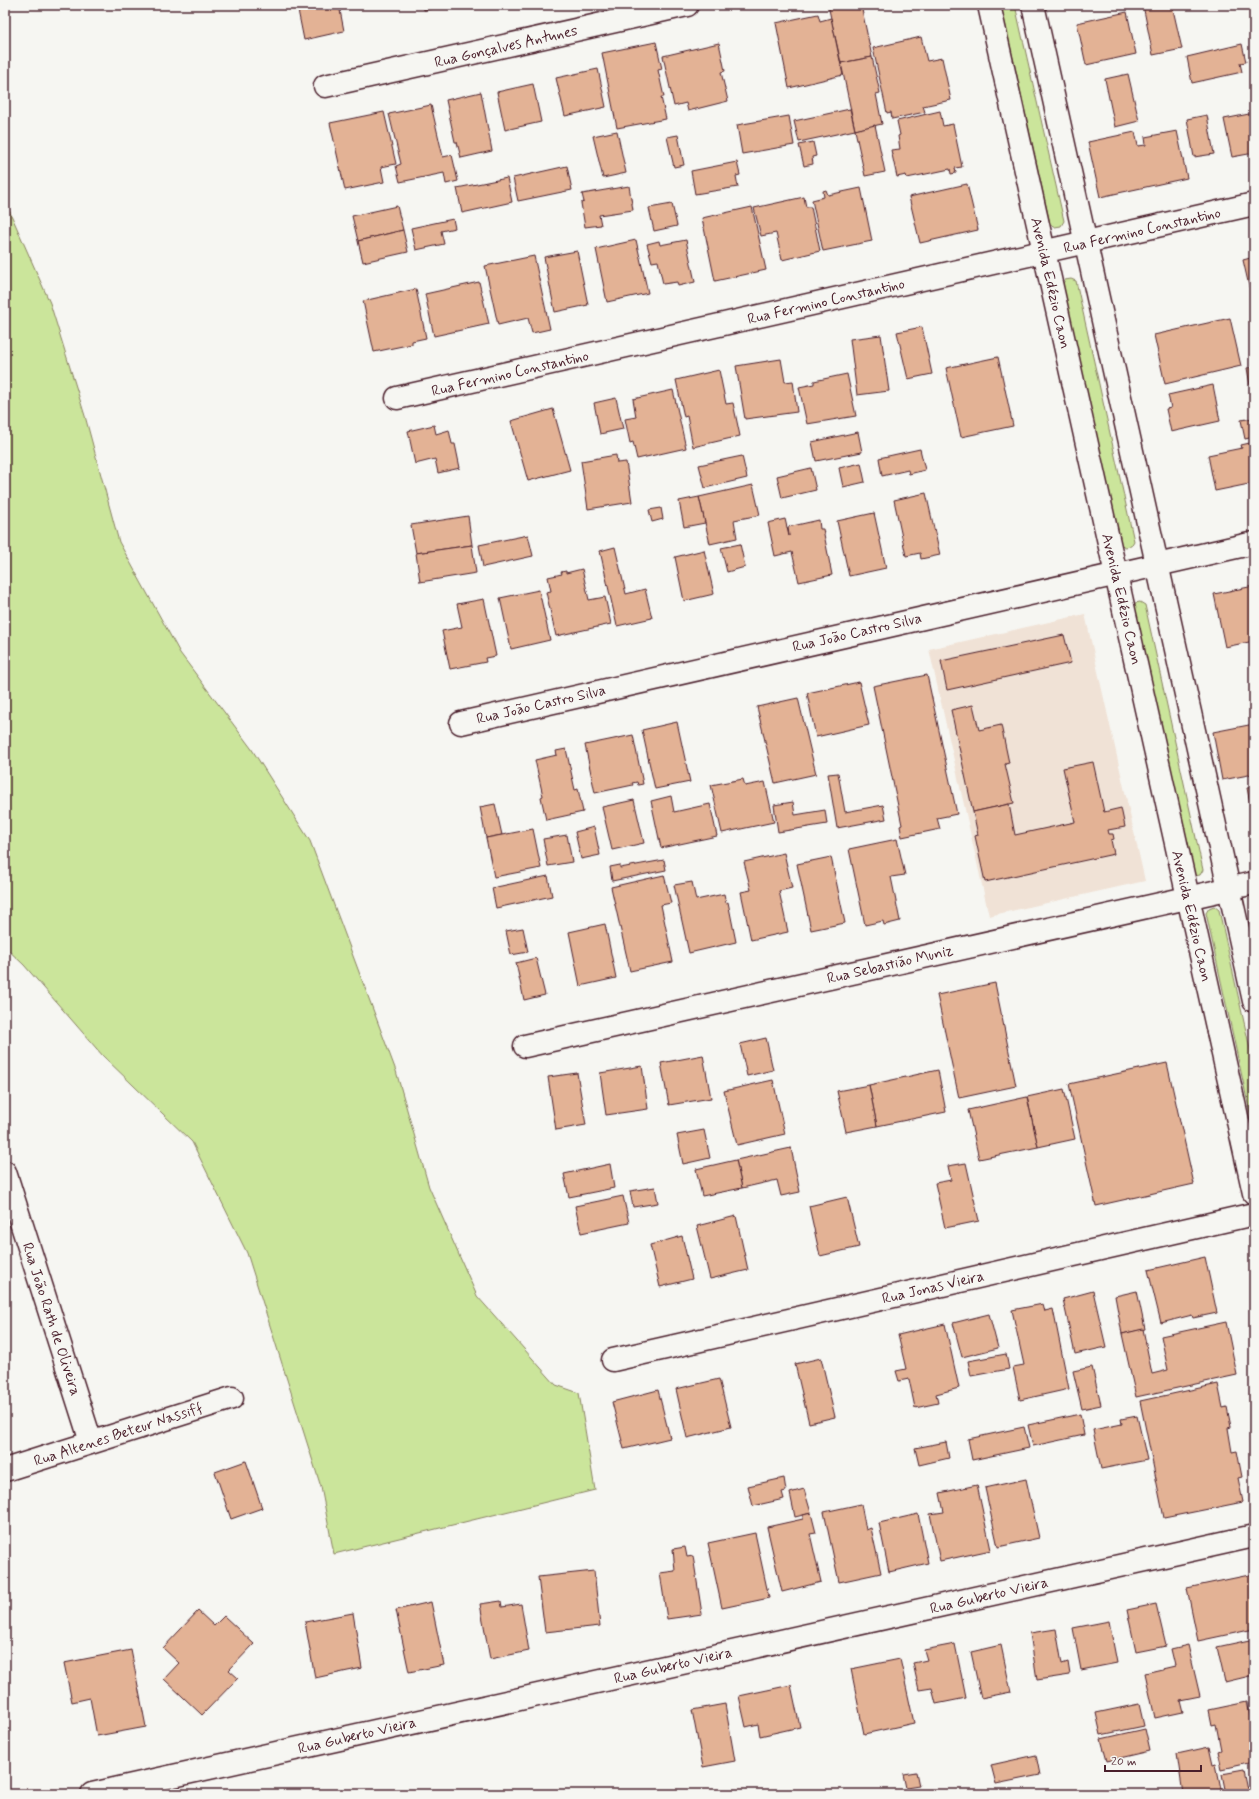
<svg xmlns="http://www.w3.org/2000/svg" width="1259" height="1799" font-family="Mynerve,sans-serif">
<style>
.built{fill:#f0e2d6}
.green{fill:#cbe59b;stroke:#8a8263}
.building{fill:#e3b295;stroke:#4a1f2b}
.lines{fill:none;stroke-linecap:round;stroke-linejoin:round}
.minor-casing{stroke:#4a1f2b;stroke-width:25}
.secondary-casing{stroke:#4a1f2b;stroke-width:25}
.minor{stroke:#f6f6f2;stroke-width:22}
.secondary{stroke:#f6f6f2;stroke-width:22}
.labels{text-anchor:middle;stroke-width:3;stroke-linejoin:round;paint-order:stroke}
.street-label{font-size:15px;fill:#4a1f2b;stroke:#f6f6f2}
</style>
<rect width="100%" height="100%" fill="#f6f6f2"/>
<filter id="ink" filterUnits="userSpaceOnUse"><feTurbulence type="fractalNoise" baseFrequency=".025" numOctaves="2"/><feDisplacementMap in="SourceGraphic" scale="8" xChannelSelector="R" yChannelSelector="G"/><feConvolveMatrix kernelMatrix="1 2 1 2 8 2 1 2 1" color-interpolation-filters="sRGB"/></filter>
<g filter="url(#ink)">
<!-- built -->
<path class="built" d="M 1085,614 L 1145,881 L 989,916 L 929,649 Z"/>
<!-- green -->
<g class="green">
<path d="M 1001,5 L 1015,5 L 1064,221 L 1061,226 L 1055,227 L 1050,224 Z"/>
<path d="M 5,201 L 50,303 L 85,416 L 119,542 L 180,653 L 251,748 L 310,841 L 396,1071 L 429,1187 L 477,1296 L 556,1385 L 579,1393 L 595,1490 L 334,1554 L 321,1487 L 247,1253 L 192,1142 L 103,1056 L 24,965 L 5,947 Z"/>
<path d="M 1071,279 L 1076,281 L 1134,541 L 1131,546 L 1125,547 L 1120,544 L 1062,285 L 1065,280 Z"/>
<path d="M 1140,602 L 1145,605 L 1203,870 L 1200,875 L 1195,876 L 1190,873 L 1132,608 L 1135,603 Z"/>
<path d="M 1214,906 L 1219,910 L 1254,1067 L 1254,1131 L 1206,913 L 1209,908 Z"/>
</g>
<!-- building -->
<g class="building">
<path d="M 297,5 L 339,5 L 344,31 L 304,40 Z"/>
<path d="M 423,5 L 450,5 L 424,10 Z"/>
<path d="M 828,5 L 861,5 L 872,57 L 841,63 Z"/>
<path d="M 1143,5 L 1172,5 L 1182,49 L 1153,55 Z"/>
<path d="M 1127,12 L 1136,54 L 1086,65 L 1077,23 Z"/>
<path d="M 818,14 L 820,21 L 831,18 L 843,75 L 789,88 L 776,23 Z"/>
<path d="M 921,37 L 927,61 L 942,58 L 951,100 L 923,106 L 925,112 L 892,119 L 891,112 L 887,113 L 873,48 Z"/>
<path d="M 656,42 L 662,69 L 658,70 L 664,97 L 661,97 L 666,119 L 617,128 L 602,53 Z"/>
<path d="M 719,43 L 725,71 L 721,72 L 728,101 L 688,111 L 686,103 L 674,106 L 663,56 Z"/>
<path d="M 1242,44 L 1246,62 L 1240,63 L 1242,72 L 1192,83 L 1187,57 Z"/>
<path d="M 872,57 L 880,93 L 876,94 L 882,124 L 855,130 L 841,63 Z"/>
<path d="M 598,69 L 606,107 L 565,116 L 556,78 Z"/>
<path d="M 1128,74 L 1139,121 L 1115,127 L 1105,79 Z"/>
<path d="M 533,84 L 541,122 L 505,130 L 497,92 Z"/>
<path d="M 481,92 L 492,151 L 461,158 L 457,142 L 455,142 L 446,100 Z"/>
<path d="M 431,105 L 443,157 L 452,155 L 458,181 L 446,184 L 444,173 L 400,182 L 396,166 L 401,164 L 389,114 Z"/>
<path d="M 850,109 L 855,130 L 799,142 L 794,121 Z"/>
<path d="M 940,111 L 943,126 L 953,124 L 962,167 L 955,168 L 956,173 L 951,174 L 950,169 L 907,178 L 906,175 L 897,177 L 891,150 L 900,149 L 898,136 L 900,135 L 897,121 Z"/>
<path d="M 384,112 L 396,164 L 381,167 L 384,182 L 345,190 L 330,123 Z"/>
<path d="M 1254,113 L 1254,153 L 1232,157 L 1224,119 Z"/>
<path d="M 1207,115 L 1214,154 L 1194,157 L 1187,119 Z"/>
<path d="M 789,116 L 794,145 L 742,154 L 737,125 Z"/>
<path d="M 875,125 L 885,172 L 865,176 L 855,130 Z"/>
<path d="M 617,131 L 626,173 L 603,178 L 593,136 Z"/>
<path d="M 1177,131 L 1187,178 L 1100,197 L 1088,142 L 1135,132 L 1138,146 L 1146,145 L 1145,137 Z"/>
<path d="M 678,135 L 684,165 L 674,167 L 667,137 Z"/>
<path d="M 813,142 L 816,156 L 812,157 L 813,164 L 804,166 L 799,145 Z"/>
<path d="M 737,162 L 740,175 L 736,176 L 738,187 L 695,194 L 691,171 Z"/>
<path d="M 567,166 L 572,190 L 518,201 L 513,178 Z"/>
<path d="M 507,178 L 512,202 L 462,213 L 457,188 Z"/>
<path d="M 967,184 L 978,230 L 920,243 L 909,197 Z"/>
<path d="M 629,186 L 633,210 L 599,215 L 601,225 L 585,227 L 581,203 L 584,202 L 582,194 Z"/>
<path d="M 861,188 L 872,241 L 823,251 L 812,200 L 824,197 L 823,191 L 826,190 L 828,195 Z"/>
<path d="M 804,197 L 806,207 L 811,207 L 820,251 L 782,260 L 776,233 L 761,236 L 754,208 Z"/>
<path d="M 672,204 L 677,226 L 654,231 L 649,208 Z"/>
<path d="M 397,206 L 403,230 L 358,241 L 352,216 Z"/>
<path d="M 752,207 L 766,270 L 715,281 L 702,218 Z"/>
<path d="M 453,219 L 455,228 L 441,231 L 444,244 L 416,250 L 411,228 Z"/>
<path d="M 403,230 L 408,252 L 363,262 L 358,241 Z"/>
<path d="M 636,240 L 648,293 L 607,302 L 596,249 Z"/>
<path d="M 686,240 L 695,282 L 678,286 L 677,282 L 663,284 L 658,261 L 652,262 L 647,244 L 659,241 L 660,245 Z"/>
<path d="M 577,251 L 588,305 L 555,312 L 544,257 Z"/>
<path d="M 534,256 L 550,329 L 532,333 L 528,318 L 498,325 L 485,266 Z"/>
<path d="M 1254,257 L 1254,308 L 1243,260 Z"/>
<path d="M 479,282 L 489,324 L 434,336 L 425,294 Z"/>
<path d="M 416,289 L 426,338 L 412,341 L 412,344 L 374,352 L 363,301 Z"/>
<path d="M 1230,318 L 1241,366 L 1165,384 L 1154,335 Z"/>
<path d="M 922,327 L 932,374 L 908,379 L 897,332 Z"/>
<path d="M 881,335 L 889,391 L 857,395 L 850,339 Z"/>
<path d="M 998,357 L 1013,426 L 961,437 L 946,368 Z"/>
<path d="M 781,359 L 785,382 L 793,381 L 797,412 L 745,419 L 736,366 Z"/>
<path d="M 1254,367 L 1254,384 L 1250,385 L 1247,368 Z"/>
<path d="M 719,370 L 726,404 L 733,403 L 740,436 L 693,447 L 687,416 L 684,417 L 676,380 Z"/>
<path d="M 847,374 L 856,416 L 807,424 L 799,387 L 814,384 L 814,381 Z"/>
<path d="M 1213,385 L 1220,421 L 1171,432 L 1166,409 L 1171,408 L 1168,395 Z"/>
<path d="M 673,390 L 686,448 L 637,459 L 633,442 L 630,443 L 625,419 L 636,417 L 633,399 Z"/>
<path d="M 616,398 L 623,429 L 600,434 L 594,403 Z"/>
<path d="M 553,409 L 570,470 L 528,481 L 511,421 Z"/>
<path d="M 1254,418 L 1254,437 L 1245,439 L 1241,420 Z"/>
<path d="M 434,425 L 436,434 L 449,430 L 452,444 L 455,444 L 460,468 L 438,473 L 435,459 L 415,464 L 408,431 Z"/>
<path d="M 858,432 L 862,452 L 816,461 L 812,442 Z"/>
<path d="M 1254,442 L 1254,483 L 1215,491 L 1208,455 L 1242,448 L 1241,445 Z"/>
<path d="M 920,449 L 925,470 L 909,474 L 908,470 L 882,476 L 879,458 Z"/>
<path d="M 616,455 L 617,463 L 626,462 L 632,502 L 588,509 L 581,461 Z"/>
<path d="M 742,456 L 747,478 L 705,488 L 699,465 Z"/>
<path d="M 861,463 L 865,482 L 843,487 L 839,468 Z"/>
<path d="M 811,468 L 816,490 L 782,498 L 777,476 Z"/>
<path d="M 753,485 L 760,515 L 734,520 L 737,538 L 710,544 L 699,497 Z"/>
<path d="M 926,493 L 940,555 L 921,559 L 920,553 L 906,556 L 894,500 Z"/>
<path d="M 699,497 L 705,523 L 684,527 L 679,501 Z"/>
<path d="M 661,508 L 663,519 L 652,522 L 649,510 Z"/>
<path d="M 874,513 L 886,568 L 849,576 L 837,521 Z"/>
<path d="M 468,516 L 472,545 L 416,553 L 411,525 Z"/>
<path d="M 785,519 L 789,536 L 788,527 L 819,520 L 820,529 L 823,529 L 832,575 L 799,582 L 792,552 L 775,556 L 768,523 Z"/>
<path d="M 528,535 L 533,556 L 483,567 L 479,545 Z"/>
<path d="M 740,544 L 745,567 L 727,572 L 721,548 Z"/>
<path d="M 472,545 L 476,573 L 420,582 L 416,553 Z"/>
<path d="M 615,547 L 626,594 L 645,589 L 652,618 L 617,626 L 600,551 Z"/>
<path d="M 704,550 L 714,594 L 684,601 L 675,557 Z"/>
<path d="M 582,569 L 589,600 L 605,597 L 611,624 L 556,636 L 546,592 L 551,591 L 548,577 L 562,574 L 561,572 L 566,571 L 566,573 Z"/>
<path d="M 1254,586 L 1254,641 L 1225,647 L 1214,594 Z"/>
<path d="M 539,590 L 550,640 L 511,649 L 500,598 Z"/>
<path d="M 484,599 L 496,656 L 485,658 L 486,662 L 450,669 L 442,631 L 462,627 L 457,604 Z"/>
<path d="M 1064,635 L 1071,663 L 947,690 L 941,661 Z"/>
<path d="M 927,675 L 957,814 L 937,818 L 940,829 L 902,837 L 900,826 L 902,825 L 873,686 Z"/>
<path d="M 859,682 L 869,725 L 816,737 L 807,693 Z"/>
<path d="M 798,698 L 816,774 L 775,783 L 757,707 Z"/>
<path d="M 973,705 L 979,730 L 1001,725 L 1009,763 L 1005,764 L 1014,803 L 973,812 L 951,710 Z"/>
<path d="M 677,722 L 690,782 L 655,789 L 642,730 Z"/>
<path d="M 1254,724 L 1254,774 L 1222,780 L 1213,732 Z"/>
<path d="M 633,735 L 643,784 L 638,785 L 637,782 L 632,783 L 633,785 L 595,793 L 585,745 Z"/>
<path d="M 566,749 L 575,790 L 578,789 L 583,812 L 546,820 L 541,797 L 543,796 L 535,760 L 557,755 L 556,751 Z"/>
<path d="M 1093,762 L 1104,812 L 1121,808 L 1125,827 L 1108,830 L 1109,834 L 1113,834 L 1114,839 L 1111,840 L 1114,854 L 985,882 L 975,836 L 978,835 L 973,812 L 1009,804 L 1015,835 L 1075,822 L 1063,768 Z"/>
<path d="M 838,773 L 845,812 L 883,805 L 886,819 L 837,828 L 828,774 Z"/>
<path d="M 743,779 L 745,786 L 765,782 L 774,822 L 722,833 L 711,785 Z"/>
<path d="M 1254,787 L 1254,824 L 1247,788 Z"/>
<path d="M 671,796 L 674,812 L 710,804 L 717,836 L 661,848 L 651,801 Z"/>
<path d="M 634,800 L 644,843 L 612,850 L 602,807 Z"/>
<path d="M 793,802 L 795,815 L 825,810 L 827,824 L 778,832 L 774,805 Z"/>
<path d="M 495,804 L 502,835 L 486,838 L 480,807 Z"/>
<path d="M 594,827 L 600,855 L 581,859 L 575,832 Z"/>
<path d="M 533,829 L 541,868 L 494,877 L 486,838 Z"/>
<path d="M 567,835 L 572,862 L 548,866 L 543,839 Z"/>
<path d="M 897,839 L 905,875 L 891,877 L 900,921 L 884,925 L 883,921 L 865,925 L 849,849 Z"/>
<path d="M 784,853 L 792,888 L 779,891 L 788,932 L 751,940 L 741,892 L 751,890 L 744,862 Z"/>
<path d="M 831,857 L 845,923 L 811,930 L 797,864 Z"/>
<path d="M 664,860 L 666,870 L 612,881 L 610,867 L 620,865 L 620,868 Z"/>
<path d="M 664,875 L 671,903 L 661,905 L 673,962 L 630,971 L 611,887 Z"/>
<path d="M 548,876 L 552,896 L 496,908 L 492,888 Z"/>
<path d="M 692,882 L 696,900 L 724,894 L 726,903 L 728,902 L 736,942 L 689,953 L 674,885 Z"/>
<path d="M 605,924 L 616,978 L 580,986 L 569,932 Z"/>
<path d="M 523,928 L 528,952 L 511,955 L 506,931 Z"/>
<path d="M 536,958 L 545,995 L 524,1000 L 516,963 Z"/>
<path d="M 995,983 L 1016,1086 L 959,1098 L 937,995 Z"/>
<path d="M 766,1038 L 773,1070 L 747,1076 L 740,1044 Z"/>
<path d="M 703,1055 L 711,1098 L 669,1105 L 661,1063 Z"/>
<path d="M 1167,1063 L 1194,1184 L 1096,1206 L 1069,1084 Z"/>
<path d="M 642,1066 L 648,1109 L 606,1115 L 600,1073 Z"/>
<path d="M 938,1070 L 946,1112 L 877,1126 L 869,1085 Z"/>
<path d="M 577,1073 L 586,1125 L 556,1130 L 548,1077 Z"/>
<path d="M 773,1080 L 785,1134 L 737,1145 L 724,1091 Z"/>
<path d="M 869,1085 L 877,1126 L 846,1132 L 837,1091 Z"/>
<path d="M 1064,1089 L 1075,1139 L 1038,1147 L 1027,1097 Z"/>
<path d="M 1027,1097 L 1038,1147 L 979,1159 L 968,1110 Z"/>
<path d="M 704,1130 L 710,1158 L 683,1164 L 677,1135 Z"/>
<path d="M 791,1148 L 800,1192 L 781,1196 L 777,1180 L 742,1188 L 736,1160 Z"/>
<path d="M 736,1160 L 742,1188 L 702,1196 L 696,1169 Z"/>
<path d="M 966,1163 L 979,1221 L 945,1228 L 935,1183 L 951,1180 L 948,1166 Z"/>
<path d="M 610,1164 L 614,1188 L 569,1197 L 564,1174 Z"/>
<path d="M 655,1187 L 658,1203 L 633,1207 L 630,1191 Z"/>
<path d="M 623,1196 L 629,1223 L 581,1233 L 575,1206 Z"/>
<path d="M 847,1197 L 859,1247 L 820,1256 L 809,1206 Z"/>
<path d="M 736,1216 L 748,1270 L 710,1279 L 697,1226 Z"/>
<path d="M 682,1236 L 692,1279 L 660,1287 L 650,1245 Z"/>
<path d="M 1205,1257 L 1217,1313 L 1193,1318 L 1192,1315 L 1161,1323 L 1148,1270 Z"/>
<path d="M 1093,1291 L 1106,1347 L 1075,1354 L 1063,1299 Z"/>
<path d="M 1137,1291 L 1145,1329 L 1122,1334 L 1115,1296 Z"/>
<path d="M 1043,1304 L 1045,1311 L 1053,1309 L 1069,1389 L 1020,1400 L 1013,1367 L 1024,1365 L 1012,1310 Z"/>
<path d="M 989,1314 L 998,1348 L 962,1357 L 953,1323 Z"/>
<path d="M 1226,1322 L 1237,1375 L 1136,1397 L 1122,1334 L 1143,1329 L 1152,1374 L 1168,1370 L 1161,1336 Z"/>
<path d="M 945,1324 L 959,1388 L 936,1394 L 938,1403 L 915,1408 L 909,1379 L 899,1381 L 896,1371 L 906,1369 L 898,1335 Z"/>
<path d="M 1006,1354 L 1009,1369 L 971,1376 L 968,1361 Z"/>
<path d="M 821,1358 L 835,1417 L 809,1423 L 795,1364 Z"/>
<path d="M 1092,1367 L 1101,1405 L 1082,1409 L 1073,1371 Z"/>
<path d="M 719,1379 L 731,1427 L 687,1438 L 676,1389 Z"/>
<path d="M 1218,1384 L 1223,1408 L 1227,1407 L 1231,1427 L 1228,1428 L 1232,1452 L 1237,1451 L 1242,1477 L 1238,1478 L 1243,1502 L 1164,1518 L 1140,1401 Z"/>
<path d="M 658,1390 L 670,1438 L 624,1449 L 612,1402 Z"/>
<path d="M 1080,1414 L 1084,1435 L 1033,1446 L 1028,1425 Z"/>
<path d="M 1137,1416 L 1147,1460 L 1101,1469 L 1093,1430 L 1122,1424 L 1121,1419 Z"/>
<path d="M 1024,1427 L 1029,1448 L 972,1460 L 968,1439 Z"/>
<path d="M 946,1442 L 949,1458 L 919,1465 L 915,1448 Z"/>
<path d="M 246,1461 L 262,1508 L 231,1519 L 215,1472 Z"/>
<path d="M 784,1478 L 786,1491 L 782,1492 L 784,1499 L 753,1506 L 748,1486 Z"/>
<path d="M 1026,1479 L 1039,1538 L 998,1547 L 985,1488 Z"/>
<path d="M 977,1485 L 991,1550 L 940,1561 L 930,1514 L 944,1512 L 940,1493 Z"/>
<path d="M 804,1489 L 811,1513 L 795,1517 L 790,1493 Z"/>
<path d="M 861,1504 L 866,1530 L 871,1528 L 881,1573 L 839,1582 L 824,1512 Z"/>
<path d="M 811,1513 L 816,1533 L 810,1534 L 821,1582 L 782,1592 L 767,1527 L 803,1519 L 803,1515 Z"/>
<path d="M 918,1514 L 928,1563 L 889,1572 L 879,1523 Z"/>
<path d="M 755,1533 L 769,1598 L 722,1608 L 708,1543 Z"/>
<path d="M 685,1547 L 687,1557 L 693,1556 L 702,1614 L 667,1619 L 660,1573 L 675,1571 L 673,1549 Z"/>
<path d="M 594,1571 L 600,1626 L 545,1632 L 538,1577 Z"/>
<path d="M 1254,1574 L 1254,1629 L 1198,1641 L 1187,1588 Z"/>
<path d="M 501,1601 L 502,1607 L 521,1604 L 529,1651 L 490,1659 L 480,1604 Z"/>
<path d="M 431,1602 L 444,1665 L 409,1672 L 396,1610 Z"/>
<path d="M 1156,1604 L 1166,1646 L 1136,1652 L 1127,1610 Z"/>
<path d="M 198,1611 L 214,1626 L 224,1616 L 254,1644 L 229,1670 L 238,1678 L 202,1715 L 164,1679 L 179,1663 L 163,1648 Z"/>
<path d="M 353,1613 L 362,1668 L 315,1678 L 305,1622 Z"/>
<path d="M 1109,1621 L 1117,1663 L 1081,1670 L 1073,1628 Z"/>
<path d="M 1056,1629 L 1062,1664 L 1068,1662 L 1070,1675 L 1037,1680 L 1030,1633 Z"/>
<path d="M 1254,1639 L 1254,1675 L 1225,1682 L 1217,1647 Z"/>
<path d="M 955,1644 L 966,1698 L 936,1704 L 932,1688 L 919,1690 L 913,1663 L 927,1660 L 924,1650 Z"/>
<path d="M 1001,1645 L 1011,1692 L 981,1698 L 971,1652 Z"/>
<path d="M 1188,1645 L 1200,1696 L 1180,1700 L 1183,1712 L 1155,1718 L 1145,1673 L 1175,1666 L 1171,1649 Z"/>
<path d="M 131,1650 L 146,1727 L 97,1736 L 90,1698 L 72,1702 L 64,1663 Z"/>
<path d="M 900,1659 L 914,1723 L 864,1734 L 851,1669 Z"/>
<path d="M 791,1685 L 800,1727 L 760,1736 L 758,1724 L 746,1727 L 739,1696 Z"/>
<path d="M 1247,1702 L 1254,1732 L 1254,1762 L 1222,1769 L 1218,1751 L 1221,1750 L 1216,1724 L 1212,1725 L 1209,1710 Z"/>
<path d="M 725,1704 L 735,1761 L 703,1767 L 692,1710 Z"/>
<path d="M 1139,1704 L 1144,1726 L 1101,1735 L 1096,1713 Z"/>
<path d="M 1145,1729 L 1150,1751 L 1107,1761 L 1101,1739 Z"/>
<path d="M 1209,1747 L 1213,1765 L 1216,1764 L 1222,1794 L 1183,1794 L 1177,1754 Z"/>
<path d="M 1036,1755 L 1040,1775 L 996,1784 L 991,1765 Z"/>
<path d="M 1244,1770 L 1249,1794 L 1226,1794 L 1222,1774 Z"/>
<path d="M 916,1772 L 919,1786 L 906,1788 L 903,1774 Z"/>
<path d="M 1104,1789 L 1106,1794 L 1082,1794 Z"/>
</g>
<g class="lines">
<!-- minor casing -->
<g class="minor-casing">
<g id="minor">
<path d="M 325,86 L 687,5"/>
<path d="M 397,398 L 1254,204"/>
<path d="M 461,723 L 1254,543"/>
<path d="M 525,1046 L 1254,883"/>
<path d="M 5,1172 L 91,1442"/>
<path d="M 613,1360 L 1254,1214"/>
<path d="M 5,1470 L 232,1398"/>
<path d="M 92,1794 L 1254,1536"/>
</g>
</g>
<!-- secondary casing -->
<g class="secondary-casing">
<g id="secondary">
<path d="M 989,5 L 1254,1193"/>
<path d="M 1033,5 L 1254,1001"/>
</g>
</g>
<!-- minor -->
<use href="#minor" class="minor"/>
<!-- secondary -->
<use href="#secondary" class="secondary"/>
</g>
</g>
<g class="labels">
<!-- street labels -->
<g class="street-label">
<text transform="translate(506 46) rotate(-13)" y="5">Rua Gonçalves Antunes</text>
<text transform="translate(1142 230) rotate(-13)" y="5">Rua Fermino Constantino</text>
<text transform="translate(1051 283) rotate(77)" y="5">Avenida Edézio Caon</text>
<text transform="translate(826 301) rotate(-13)" y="5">Rua Fermino Constantino</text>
<text transform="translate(510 373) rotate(-13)" y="5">Rua Fermino Constantino</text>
<text transform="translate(1122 599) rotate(77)" y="5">Avenida Edézio Caon</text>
<text transform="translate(857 632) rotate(-13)" y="5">Rua João Castro Silva</text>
<text transform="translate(541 704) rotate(-13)" y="5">Rua João Castro Silva</text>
<text transform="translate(1192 916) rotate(77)" y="5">Avenida Edézio Caon</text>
<text transform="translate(890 964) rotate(-13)" y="5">Rua Sebastião Muniz</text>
<text transform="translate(933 1287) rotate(-13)" y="5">Rua Jonas Vieira</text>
<text transform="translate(52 1319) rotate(72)" y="5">Rua João Rath de Oliveira</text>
<text transform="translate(118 1434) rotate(-18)" y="5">Rua Altenes Beteur Nassiff</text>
<text transform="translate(989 1595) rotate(-13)" y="5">Rua Guberto Vieira</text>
<text transform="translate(673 1665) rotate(-13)" y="5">Rua Guberto Vieira</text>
<text transform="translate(357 1735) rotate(-13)" y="5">Rua Guberto Vieira</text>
</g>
</g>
<!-- margin -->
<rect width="1259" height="1799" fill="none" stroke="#f6f6f2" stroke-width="20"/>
<rect x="10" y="10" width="1239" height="1779" fill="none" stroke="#4a1f2b" stroke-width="1.5" filter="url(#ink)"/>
<!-- scale -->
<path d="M1105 1765v6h96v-6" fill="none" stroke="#4a1f2b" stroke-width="2"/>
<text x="1111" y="1765" font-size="12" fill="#4a1f2b" stroke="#f6f6f2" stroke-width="3" paint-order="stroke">20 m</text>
</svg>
